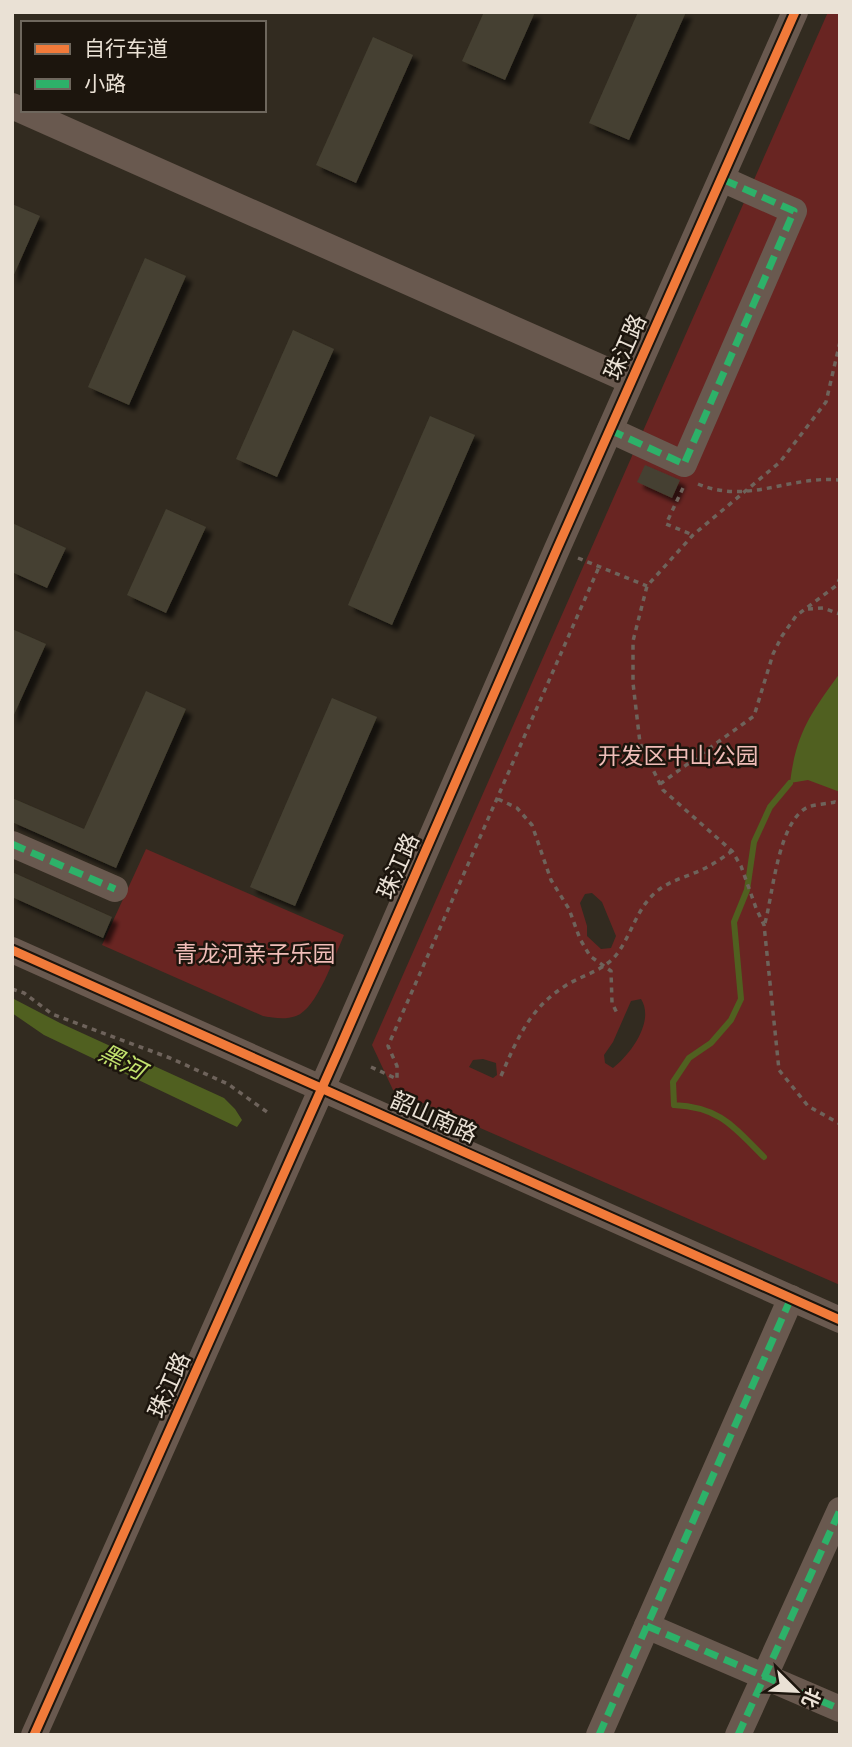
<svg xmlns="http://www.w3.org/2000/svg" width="852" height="1747" font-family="'Exo 2','Noto Sans SC',sans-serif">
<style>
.green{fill:#692522;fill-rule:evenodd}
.water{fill:#506020}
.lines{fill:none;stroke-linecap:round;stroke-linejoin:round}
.stream{stroke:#506020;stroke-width:6}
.building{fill:#454031;filter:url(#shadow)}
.path{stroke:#6e635b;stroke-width:3.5;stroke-dasharray:5 5;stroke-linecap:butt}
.minor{stroke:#69594f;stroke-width:26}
.quiet{stroke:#2db169;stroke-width:7;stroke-dasharray:14 7;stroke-linecap:butt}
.cycleway-casing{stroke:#1c150d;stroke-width:13}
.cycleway{stroke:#f17a3a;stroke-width:9}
.labels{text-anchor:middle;stroke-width:5;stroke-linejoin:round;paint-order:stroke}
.street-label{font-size:23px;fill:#eae1d5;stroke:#1c150d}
.park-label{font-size:23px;fill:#f0bdb8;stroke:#1c150d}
.water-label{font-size:24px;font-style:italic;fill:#c2e26d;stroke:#1c150d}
</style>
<defs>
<filter id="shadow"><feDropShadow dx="6" dy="6" stdDeviation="2" flood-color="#0009"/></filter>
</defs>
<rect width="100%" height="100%" fill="#322b20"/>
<!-- green -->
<g class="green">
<path d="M 828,12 L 840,12 L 840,1285 L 393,1090 L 372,1045 ZM 592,893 L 602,902 L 616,936 L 611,948 L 601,949 L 587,936 L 587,926 L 580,903 L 585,894 ZM 641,999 C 655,1021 631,1054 613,1068 L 605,1063 L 604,1055 L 613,1042 L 631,1001 ZM 483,1059 L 496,1063 L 497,1075 L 493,1078 L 469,1067 L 473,1060 Z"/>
<path d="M 146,849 L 344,935 C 335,955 317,1009 296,1016 C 285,1020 274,1018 263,1016 L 102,945 Z"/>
</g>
<!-- water -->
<g class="water">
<path d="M 840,673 L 840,792 L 808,780 L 790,783 C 796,733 811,713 840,673 Z"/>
<path d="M 12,998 L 60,1023 L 224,1098 L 235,1109 L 242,1120 L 237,1127 L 44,1035 L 12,1013 Z"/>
</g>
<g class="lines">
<!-- stream -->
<path class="stream" d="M 764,1157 C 734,1127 720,1107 674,1105 L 673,1082 L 689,1058 L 711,1043 L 731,1020 L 741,999 L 734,922 L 747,890 L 754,842 L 770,807 L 790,783"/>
</g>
<!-- building -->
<g class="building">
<path d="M 484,12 L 535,12 L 505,80 L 462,61 Z"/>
<path d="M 638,12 L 686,12 L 629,140 L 589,123 Z"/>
<path d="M 373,37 L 413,55 L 356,183 L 316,165 Z"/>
<path d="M 12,204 L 40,216 L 12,279 Z"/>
<path d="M 145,258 L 186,276 L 129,405 L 88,387 Z"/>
<path d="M 293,330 L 334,349 L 277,477 L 236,459 Z"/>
<path d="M 430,416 L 475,435 L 392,625 L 348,605 Z"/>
<path d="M 645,465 L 680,480 L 672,498 L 637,482 Z"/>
<path d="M 166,509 L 206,527 L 166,613 L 127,595 Z"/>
<path d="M 12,523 L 66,548 L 47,588 L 12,572 Z"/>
<path d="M 12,629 L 46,644 L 12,719 Z"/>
<path d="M 146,691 L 186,709 L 116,868 L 12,822 L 12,798 L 84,829 Z"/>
<path d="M 332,698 L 377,717 L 295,906 L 250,887 Z"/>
<path d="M 12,872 L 112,917 L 103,938 L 12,897 Z"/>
</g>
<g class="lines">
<!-- path -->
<g class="path">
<path d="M 840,342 L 826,402 L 780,462 L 693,535 L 647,586 L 633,641 L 633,683 L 640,743 L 663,790 L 732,851 L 741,866 L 756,908 L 764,925 L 779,1070 L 808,1106 L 840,1124"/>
<path d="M 698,484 C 748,505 790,475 840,480"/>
<path d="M 683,488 L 666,524 L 693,535"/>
<path d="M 578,558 L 647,586"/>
<path d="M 808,609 L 823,608 L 840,614"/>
<path d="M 660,784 L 754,716 L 773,654 L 782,636 L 796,616 L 837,585 L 840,578"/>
<path d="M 498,799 L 517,808 L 532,825 L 551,880 L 569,909 L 580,939 L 590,956 L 611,971 L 612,1003 L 617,1013"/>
<path d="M 765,923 C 773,894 778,821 808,807 C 816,804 827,804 835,802 L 840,804"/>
<path d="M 12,989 L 24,993 L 52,1014 L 170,1058 L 228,1084 L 267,1112"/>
<path d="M 371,1067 L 397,1079 L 397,1066 L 388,1046 L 599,567"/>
<path d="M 501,1076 C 517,1039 530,1008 565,986 C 579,977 595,973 608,963 C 626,950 633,917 649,899 C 666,879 688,878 709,866 C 717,862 725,856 732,851"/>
</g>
<!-- minor -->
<g class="minor">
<path d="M 12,106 L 631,381"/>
<path d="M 610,430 L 684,464 L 794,211 L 722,179"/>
<path d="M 12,844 L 115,889"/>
<path d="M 12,950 L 840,1320"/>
<path d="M 647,1626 L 840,1709"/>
<path d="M 34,1735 L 338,1052 L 557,549 L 795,12"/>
<path d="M 599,1735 L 791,1298"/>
<path d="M 738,1735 L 840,1510"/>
</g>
<!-- quiet -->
<g class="quiet">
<path d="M 610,430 L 684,464 L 794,211 L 722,179"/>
<path d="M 12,844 L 115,889"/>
<path d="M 647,1626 L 840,1709"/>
<path d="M 599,1735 L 791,1298"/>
<path d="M 738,1735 L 840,1510"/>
</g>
<!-- cycleway casing -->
<g class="cycleway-casing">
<g id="cycleway">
<path d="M 12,950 L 840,1320"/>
<path d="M 34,1735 L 338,1052 L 557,549 L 795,12"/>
</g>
</g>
<!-- cycleway -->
<use href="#cycleway" class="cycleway"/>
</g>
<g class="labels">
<!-- street labels -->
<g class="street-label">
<text transform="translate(625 347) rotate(-66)" y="8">珠江路</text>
<text transform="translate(398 866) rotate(-66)" y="8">珠江路</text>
<text transform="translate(434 1117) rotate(24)" y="8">韶山南路</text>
<text transform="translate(169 1385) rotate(-66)" y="8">珠江路</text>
</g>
<!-- park labels -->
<g class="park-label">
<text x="678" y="764">开发区中山公园</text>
<text x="255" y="962">青龙河亲子乐园</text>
</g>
<!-- water labels -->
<g class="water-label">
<text transform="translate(122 1062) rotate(27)" y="8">黑河</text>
</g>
</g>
<!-- border -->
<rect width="852" height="1747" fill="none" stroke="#eae1d5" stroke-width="28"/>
<!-- legend -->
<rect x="21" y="21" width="245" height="91" fill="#1c150d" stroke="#6e675d" stroke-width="2"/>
<rect x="35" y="44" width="35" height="10" fill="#f17a3a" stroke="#6e675d" stroke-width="2"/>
<text x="84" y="56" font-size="21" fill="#eae1d5">自行车道</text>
<rect x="35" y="79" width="35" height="10" fill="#2db169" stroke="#6e675d" stroke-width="2"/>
<text x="84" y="91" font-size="21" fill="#eae1d5">小路</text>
<!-- north arrow -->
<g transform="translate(796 1691) rotate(114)" stroke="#1c150d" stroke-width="5" paint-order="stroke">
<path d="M0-5L12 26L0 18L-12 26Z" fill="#eae1d5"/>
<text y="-10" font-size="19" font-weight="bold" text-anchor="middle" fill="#eae1d5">北</text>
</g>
</svg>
